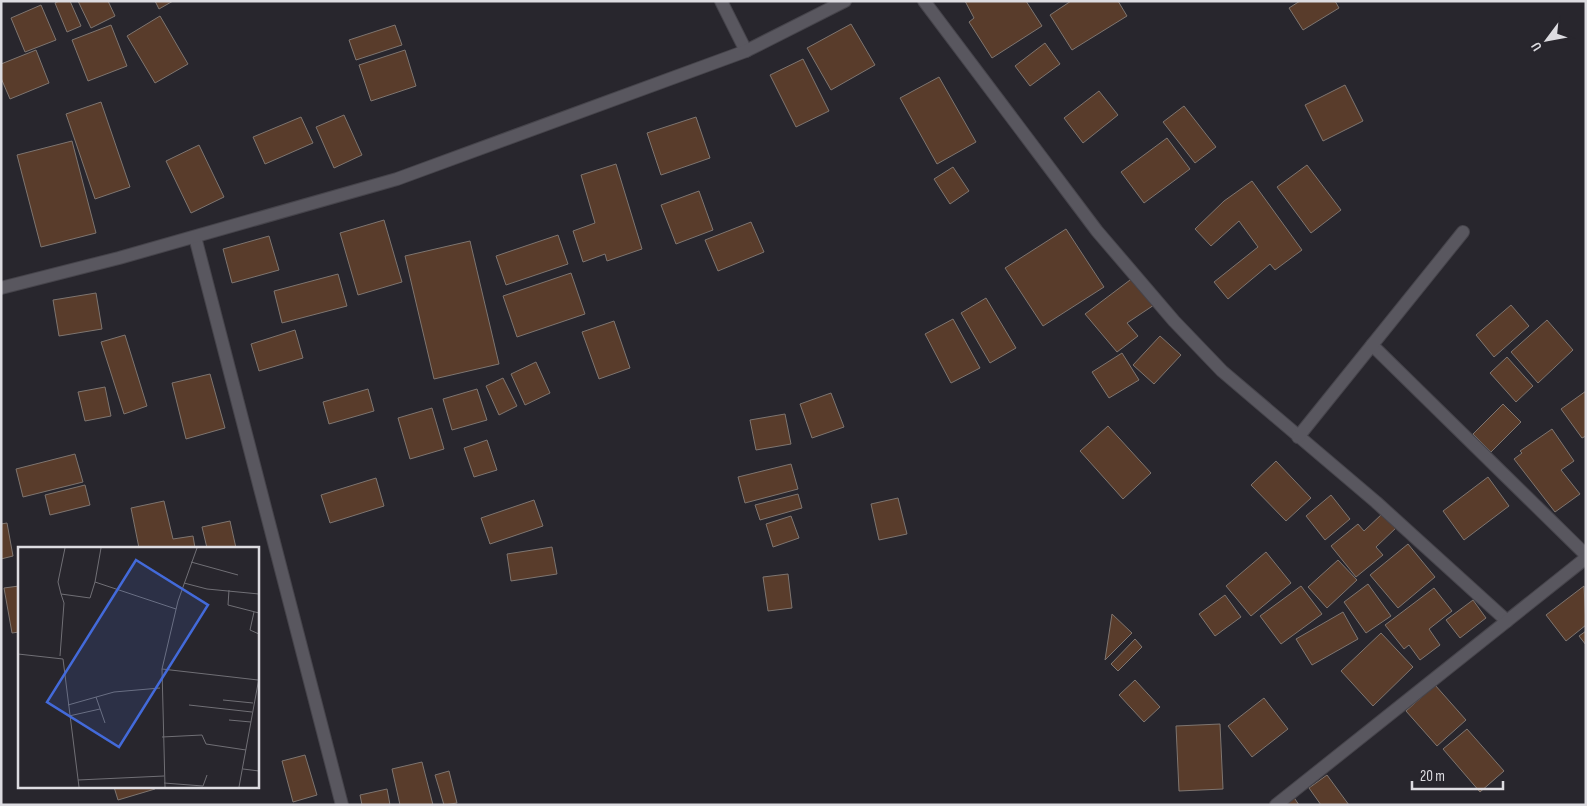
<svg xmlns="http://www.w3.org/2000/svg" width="1587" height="806" font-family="'Sofia Sans Condensed',sans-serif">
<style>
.building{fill:#593c2b;stroke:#7e7570}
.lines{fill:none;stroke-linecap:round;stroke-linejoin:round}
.minor-casing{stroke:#46444b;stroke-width:14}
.minor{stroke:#59575f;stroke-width:12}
.inset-road{fill:none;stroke:#706f75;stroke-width:1}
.view{fill:#436ada;fill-opacity:0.15;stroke:#436ada;stroke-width:2.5}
.inset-edge{fill:none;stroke:#dddce1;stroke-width:2.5}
</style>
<rect width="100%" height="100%" fill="#28262d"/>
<!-- building -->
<g class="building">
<path d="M 59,1 L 70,1 L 81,26 L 67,32 L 55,3 Z"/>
<path d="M 78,1 L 108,1 L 115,16 L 91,28 Z"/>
<path d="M 155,1 L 173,1 L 159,9 Z"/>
<path d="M 965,1 L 1026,1 L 1042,26 L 992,58 L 969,22 L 974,18 Z"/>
<path d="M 1071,1 L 1118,1 L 1127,16 L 1072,50 L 1050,15 Z"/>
<path d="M 1300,1 L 1335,1 L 1339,8 L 1303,30 L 1289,8 Z"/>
<path d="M 41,5 L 56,40 L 25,52 L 11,18 Z"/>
<path d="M 160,16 L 188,64 L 155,83 L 127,36 Z"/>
<path d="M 851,24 L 875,65 L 831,90 L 807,48 Z"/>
<path d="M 111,25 L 127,66 L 88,81 L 72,40 Z"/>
<path d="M 395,25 L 402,45 L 356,60 L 349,40 Z"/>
<path d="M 1045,43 L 1060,64 L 1030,86 L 1015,66 Z"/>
<path d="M 36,50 L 49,83 L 10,99 L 1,78 L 1,64 Z"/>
<path d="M 405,50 L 416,86 L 371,101 L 359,65 Z"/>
<path d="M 803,59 L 829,111 L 796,127 L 770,75 Z"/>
<path d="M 939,77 L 976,142 L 937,164 L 900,98 Z"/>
<path d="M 1345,85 L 1363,121 L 1323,141 L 1305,105 Z"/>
<path d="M 1099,91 L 1118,115 L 1083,143 L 1064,118 Z"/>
<path d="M 101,102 L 130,187 L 95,199 L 66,114 Z"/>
<path d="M 1184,106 L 1216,147 L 1195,163 L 1163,122 Z"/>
<path d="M 344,115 L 362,155 L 334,168 L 316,127 Z"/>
<path d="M 301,117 L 313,143 L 265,164 L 253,137 Z"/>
<path d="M 696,117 L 710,158 L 661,175 L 647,133 Z"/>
<path d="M 1167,138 L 1190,169 L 1144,203 L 1121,172 Z"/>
<path d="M 72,141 L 96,233 L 41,247 L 17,155 Z"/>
<path d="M 199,145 L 224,197 L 191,213 L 166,161 Z"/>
<path d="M 616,164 L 642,249 L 607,261 L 605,254 L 583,262 L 573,231 L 595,223 L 581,175 Z"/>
<path d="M 1307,165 L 1341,210 L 1311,233 L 1277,187 Z"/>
<path d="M 953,167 L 969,191 L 950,204 L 934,179 Z"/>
<path d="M 1252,181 L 1302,250 L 1275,270 L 1270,264 L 1228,299 L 1214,282 L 1258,247 L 1239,221 L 1211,246 L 1195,229 L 1224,201 Z"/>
<path d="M 699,191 L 713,230 L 676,244 L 661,205 Z"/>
<path d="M 384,220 L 402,282 L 358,295 L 340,233 Z"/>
<path d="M 751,222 L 764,252 L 718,271 L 705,240 Z"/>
<path d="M 1066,229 L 1104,287 L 1043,326 L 1005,268 Z"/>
<path d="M 558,235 L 568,264 L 506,285 L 496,256 Z"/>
<path d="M 269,236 L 279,270 L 232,283 L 223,249 Z"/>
<path d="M 470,241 L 499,364 L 434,379 L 405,256 Z"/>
<path d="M 571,273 L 585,314 L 517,337 L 503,296 Z"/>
<path d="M 338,274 L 347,306 L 282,323 L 274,291 Z"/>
<path d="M 1134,277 L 1154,305 L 1127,323 L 1138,336 L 1117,352 L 1085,314 Z"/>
<path d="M 96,293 L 102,329 L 59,336 L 53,300 Z"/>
<path d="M 986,298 L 1016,348 L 990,363 L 961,313 Z"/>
<path d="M 1511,305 L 1529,326 L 1494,357 L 1476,335 Z"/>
<path d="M 953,319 L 980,368 L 951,383 L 925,334 Z"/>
<path d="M 1547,320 L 1573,350 L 1538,383 L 1511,352 Z"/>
<path d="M 614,321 L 630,368 L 599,379 L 582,332 Z"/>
<path d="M 295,330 L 303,358 L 259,371 L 251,344 Z"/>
<path d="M 125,335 L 147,406 L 124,414 L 101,342 Z"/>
<path d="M 1160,336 L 1181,355 L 1154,384 L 1133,365 Z"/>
<path d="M 1122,353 L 1139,380 L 1109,398 L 1092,372 Z"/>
<path d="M 1507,357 L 1533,386 L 1516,402 L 1490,373 Z"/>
<path d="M 536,362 L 550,393 L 525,405 L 511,374 Z"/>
<path d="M 210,374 L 225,428 L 186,439 L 172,383 Z"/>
<path d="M 503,378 L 517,406 L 499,415 L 486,386 Z"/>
<path d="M 105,387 L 111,416 L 85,421 L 78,392 Z"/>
<path d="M 368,389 L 374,411 L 329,424 L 323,402 Z"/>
<path d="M 477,389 L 487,420 L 452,430 L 443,399 Z"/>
<path d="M 1586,391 L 1586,436 L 1582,438 L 1561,409 Z"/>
<path d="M 831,393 L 844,427 L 812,438 L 800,404 Z"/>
<path d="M 1503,404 L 1521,422 L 1491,452 L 1473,434 Z"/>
<path d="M 432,408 L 444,449 L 410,459 L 398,418 Z"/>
<path d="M 785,414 L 791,444 L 756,450 L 750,420 Z"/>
<path d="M 1108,426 L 1151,473 L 1123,499 L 1080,451 Z"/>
<path d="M 1552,429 L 1574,461 L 1561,470 L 1580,494 L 1555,512 L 1514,459 L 1522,453 L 1520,451 Z"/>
<path d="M 487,440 L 497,470 L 474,477 L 464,448 Z"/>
<path d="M 75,454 L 83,482 L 23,497 L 16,469 Z"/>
<path d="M 1276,461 L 1311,498 L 1286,521 L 1251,485 Z"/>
<path d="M 791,464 L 798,489 L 745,503 L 738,477 Z"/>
<path d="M 1488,477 L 1509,506 L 1464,540 L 1443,511 Z"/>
<path d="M 376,478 L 384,506 L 330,523 L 321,495 Z"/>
<path d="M 85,485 L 90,505 L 50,515 L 45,495 Z"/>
<path d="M 798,494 L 802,508 L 760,520 L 755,505 Z"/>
<path d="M 1331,495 L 1350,519 L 1325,540 L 1306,516 Z"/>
<path d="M 898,498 L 907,534 L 879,540 L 871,504 Z"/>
<path d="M 534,500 L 543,526 L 490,544 L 481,518 Z"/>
<path d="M 164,501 L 173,539 L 193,536 L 195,548 L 139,548 L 131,508 Z"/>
<path d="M 1383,513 L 1397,527 L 1376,547 L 1383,555 L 1356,577 L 1331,546 L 1358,524 L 1364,531 Z"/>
<path d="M 791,516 L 799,538 L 773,547 L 766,524 Z"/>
<path d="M 230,521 L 236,548 L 207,548 L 202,527 Z"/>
<path d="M 7,523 L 13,556 L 1,559 L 1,524 Z"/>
<path d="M 1408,544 L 1435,577 L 1398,608 L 1370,575 Z"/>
<path d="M 552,547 L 557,574 L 511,581 L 507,554 Z"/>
<path d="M 1266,552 L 1291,583 L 1251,616 L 1226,586 Z"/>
<path d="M 1338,560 L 1357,580 L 1327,608 L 1308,587 Z"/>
<path d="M 788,574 L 792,608 L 768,611 L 763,577 Z"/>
<path d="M 1368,584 L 1391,616 L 1366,633 L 1344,602 Z"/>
<path d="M 19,586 L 19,632 L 12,633 L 4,588 Z"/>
<path d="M 1301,586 L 1322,614 L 1281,644 L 1260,616 Z"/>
<path d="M 1584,586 L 1586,625 L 1566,641 L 1546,615 Z"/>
<path d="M 1434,588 L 1452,611 L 1429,629 L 1440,645 L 1420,660 L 1409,645 L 1404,649 L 1385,625 Z"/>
<path d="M 1225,595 L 1241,617 L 1215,636 L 1199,614 Z"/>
<path d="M 1473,600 L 1486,618 L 1460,638 L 1446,620 Z"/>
<path d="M 1343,612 L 1358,639 L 1312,665 L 1296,639 Z"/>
<path d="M 1112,614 L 1132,633 L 1105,660 Z"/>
<path d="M 1586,631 L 1586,645 L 1579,636 Z"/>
<path d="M 1381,633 L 1413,667 L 1373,706 L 1341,671 Z"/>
<path d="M 1135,639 L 1142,647 L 1118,671 L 1111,664 Z"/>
<path d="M 1135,680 L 1160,707 L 1144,722 L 1119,695 Z"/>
<path d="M 1435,685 L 1466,720 L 1437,746 L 1406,711 Z"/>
<path d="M 1264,698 L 1288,729 L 1252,757 L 1228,726 Z"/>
<path d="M 1220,724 L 1223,789 L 1179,791 L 1176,726 Z"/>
<path d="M 1467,729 L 1504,771 L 1480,792 L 1443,749 Z"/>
<path d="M 305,755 L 317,795 L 293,802 L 282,761 Z"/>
<path d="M 422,762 L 433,805 L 400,805 L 392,769 Z"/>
<path d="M 449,771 L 457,803 L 444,805 L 435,775 Z"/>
<path d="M 1327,775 L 1349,805 L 1321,805 L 1309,788 Z"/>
<path d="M 114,787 L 154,787 L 155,789 L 118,800 Z"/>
<path d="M 387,789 L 390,805 L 362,805 L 360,795 Z"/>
<path d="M 1293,796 L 1299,805 L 1280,805 Z"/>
</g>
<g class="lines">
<!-- minor casing -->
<g class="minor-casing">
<g id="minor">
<path d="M 721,1 L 746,51"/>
<path d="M 924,1 L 1097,231 L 1174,321 L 1222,371 L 1376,502 L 1507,621"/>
<path d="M 195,237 L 342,805"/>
<path d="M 1,288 L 119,258 L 397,179 L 746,51 L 845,1"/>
<path d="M 1372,345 L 1586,555"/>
<path d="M 1298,437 L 1463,232"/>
<path d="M 1276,805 L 1586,558"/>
</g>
</g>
<!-- minor -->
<use href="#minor" class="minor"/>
</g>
<!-- overview -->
<g transform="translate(18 547)">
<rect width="241" height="241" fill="#28262d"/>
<path class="inset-road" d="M 83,1 L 77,35 L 158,62M 173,15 L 220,28M 166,36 L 189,42 L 241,47M 211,43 L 210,58 L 241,66M 43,47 L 40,35 L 47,1M 236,65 L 232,83 L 241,87M 0,107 L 45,112 L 61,240M 42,109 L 46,56 L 43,47 L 72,51 L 77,35M 144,122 L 240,133M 78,150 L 87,176M 205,153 L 235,156M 50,158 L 96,145 L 142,141M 171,158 L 234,165M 51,169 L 82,162M 211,173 L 233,175M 144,190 L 184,188 L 188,197 L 228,203M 225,222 L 241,224M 60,233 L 146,229M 146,236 L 185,239 L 189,228M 147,240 L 144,122 L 160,54 L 179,1M 221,240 L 241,131"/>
<path class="view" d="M 118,13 L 190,58 L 101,200 L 29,155 Z"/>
<rect width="241" height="241" class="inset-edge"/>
</g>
<!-- border -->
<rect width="1587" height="806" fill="none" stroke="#dddce1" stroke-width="5"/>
<!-- north arrow -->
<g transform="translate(1547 40) rotate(238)" stroke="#28262d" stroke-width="4" paint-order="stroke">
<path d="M0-4L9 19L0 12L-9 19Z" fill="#dddce1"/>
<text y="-8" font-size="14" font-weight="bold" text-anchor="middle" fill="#dddce1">U</text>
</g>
<!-- scale -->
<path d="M1412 781v8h91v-8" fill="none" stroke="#dddce1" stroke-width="2.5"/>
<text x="1420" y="781" font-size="15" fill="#dddce1" stroke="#28262d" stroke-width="4" paint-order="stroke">20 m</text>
</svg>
